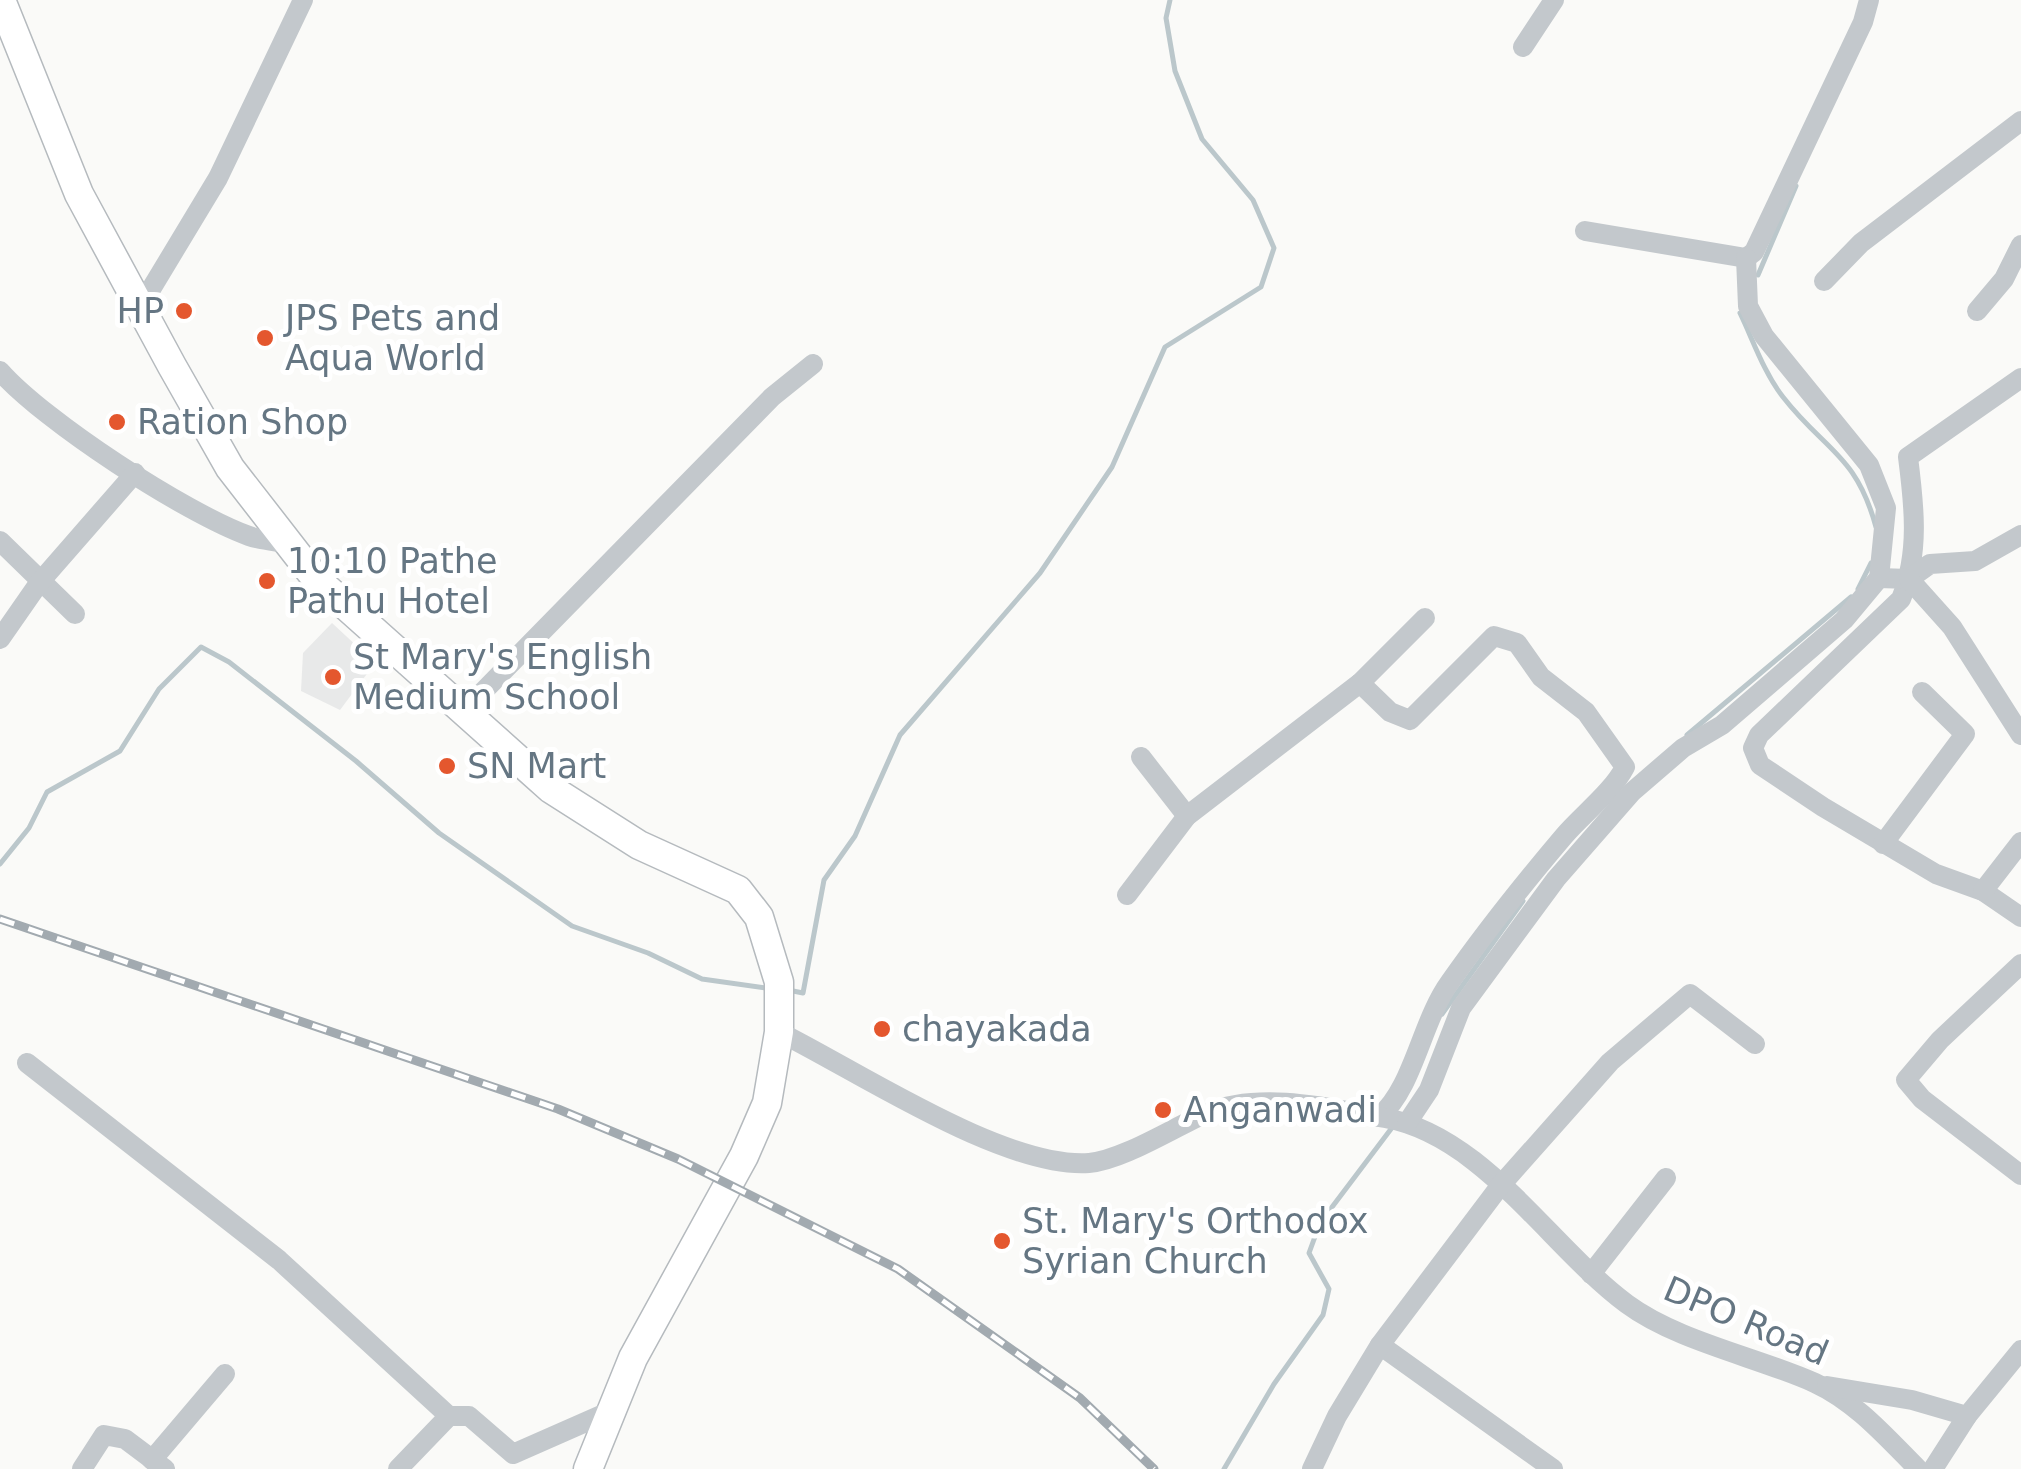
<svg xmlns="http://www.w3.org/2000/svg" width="2021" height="1469" font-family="'DejaVu Sans',sans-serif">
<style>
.built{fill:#e8e9e9}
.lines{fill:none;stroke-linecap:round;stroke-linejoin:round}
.stream{stroke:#bbc7cb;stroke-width:5}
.major-casing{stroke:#b5babe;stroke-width:31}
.minor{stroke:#c3c8cc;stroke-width:20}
.major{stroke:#fff;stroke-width:28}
.rail-casing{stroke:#a2aab0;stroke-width:9}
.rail{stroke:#fff;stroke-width:5;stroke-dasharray:15;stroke-linecap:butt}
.poi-dot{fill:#e4572e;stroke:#fff;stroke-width:4}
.labels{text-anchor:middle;stroke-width:10;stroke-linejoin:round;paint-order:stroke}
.poi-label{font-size:35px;fill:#657683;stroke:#fff;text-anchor:start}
.street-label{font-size:35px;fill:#657683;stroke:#fff}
</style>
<rect width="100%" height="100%" fill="#fafaf8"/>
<!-- built -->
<path class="built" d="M 332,623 L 375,663 L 340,710 L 301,691 L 303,653 Z"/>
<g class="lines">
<!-- stream -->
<g class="stream">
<path d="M 1758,275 L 1796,186"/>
<path d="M 1740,313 C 1753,340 1764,373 1783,397 C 1825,451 1856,454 1876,527"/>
<path d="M 1858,589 L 1871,563"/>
<path d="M 1687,735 L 1851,597"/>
<path d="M 0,864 L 29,828 L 47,792 L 120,751 L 159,689 L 201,647 L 229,662 L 356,761 L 439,833 L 572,926 L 648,953 L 702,979 L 766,988"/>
<path d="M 793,991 L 803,993 L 824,880 L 855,836 L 900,735 L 1040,573 L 1112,467 L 1165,347 L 1261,287 L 1274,248 L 1253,200 L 1202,139 L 1175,71 L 1166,18 L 1170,0"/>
<path d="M 1442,1014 L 1523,901"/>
<path d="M 1224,1469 L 1274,1384 L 1323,1315 L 1329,1289 L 1309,1253 L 1320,1223 L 1394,1125"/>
</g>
<!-- major casing -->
<g class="major-casing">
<path id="major" d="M 1,0 L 79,194 L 172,366 L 230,468 L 317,580 L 551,789 L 639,845 L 738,890 L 759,917 L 779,982 L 779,1032 L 767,1103 L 744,1156 L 633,1358 L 588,1469"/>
</g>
<!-- minor -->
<g class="minor">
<path d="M 1523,47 L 1554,0"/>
<path d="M 1585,231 L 1746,258 L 1754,252 L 1863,22 L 1869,0"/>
<path d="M 1824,281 L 1861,243 L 2021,121"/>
<path d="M 142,304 L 218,178 L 303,0"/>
<path d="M 1977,311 L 2004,279 L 2021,245"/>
<path d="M 0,371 C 44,421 185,513 249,536 C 260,540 274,541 286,543"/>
<path d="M 2021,378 L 1908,457 C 1914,504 1920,553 1901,599 L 1759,735 L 1753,748 L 1760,765 L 1823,807 L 1936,874 L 1983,891 L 2021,917"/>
<path d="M 0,541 L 75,614"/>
<path d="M 1879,578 L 1909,579 L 1930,564 L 1975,561 L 2021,535"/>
<path d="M 1909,579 L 1952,627 L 2021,735"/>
<path d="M 0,639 L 39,583 L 135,473"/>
<path d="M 1360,683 L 1390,712 L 1410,720 L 1494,636 L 1517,643 L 1541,677 L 1586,712 L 1625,767 C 1612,792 1583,814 1564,836 C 1525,882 1485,932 1450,982 C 1421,1022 1414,1087 1379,1117"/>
<path d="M 465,710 L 772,397 L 813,364"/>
<path d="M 1141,757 L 1187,816"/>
<path d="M 1883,844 L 1965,734 L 1922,692"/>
<path d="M 1983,891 L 2021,842"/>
<path d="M 1127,895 L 1187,816 L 1360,683 L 1425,618"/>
<path d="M 2021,964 L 1940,1040 L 1906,1080 L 1922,1099 L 2021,1175"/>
<path d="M 779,1032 C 858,1071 1004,1169 1089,1163 C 1123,1160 1174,1127 1207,1113 C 1260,1091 1330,1108 1385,1118 C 1483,1135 1551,1248 1627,1304 C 1677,1341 1757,1357 1815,1383 C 1856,1402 1886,1437 1918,1469"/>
<path d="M 27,1063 L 279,1260 L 449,1416"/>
<path d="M 1407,1123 L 1429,1090 L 1461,1008 L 1556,879 L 1632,792 L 1683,748 L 1722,725 L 1844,620 L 1879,578 L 1886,508 L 1869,465 L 1764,336 L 1748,306 L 1746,258"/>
<path d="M 1591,1274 L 1666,1178"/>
<path d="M 1380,1345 L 1553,1469"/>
<path d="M 1827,1386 L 1912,1400 L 1967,1416 L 2021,1350"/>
<path d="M 152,1460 L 225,1374"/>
<path d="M 82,1469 L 104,1435 L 125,1439 L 165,1469"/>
<path d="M 398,1469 L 449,1416 L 469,1416 L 513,1454 L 613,1410"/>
<path d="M 1312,1469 L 1337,1416 L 1380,1345 L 1500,1186 L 1610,1062 L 1690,994 L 1755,1044"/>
<path d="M 1933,1469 L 1967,1416"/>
</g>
<!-- major -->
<use href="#major" class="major"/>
<!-- rail casing -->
<g class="rail-casing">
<path id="rail" d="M 0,919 L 558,1109 L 678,1159 L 898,1269 L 1080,1398 L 1154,1469"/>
</g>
<!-- rail -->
<use href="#rail" class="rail"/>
</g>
<!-- markers -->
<g class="poi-dot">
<circle cx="184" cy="311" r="10"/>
<circle cx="265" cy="338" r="10"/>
<circle cx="117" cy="422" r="10"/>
<circle cx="267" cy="581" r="10"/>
<circle cx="333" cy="677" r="10"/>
<circle cx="447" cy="766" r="10"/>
<circle cx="882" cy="1029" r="10"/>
<circle cx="1163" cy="1110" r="10"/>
<circle cx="1002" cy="1241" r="10"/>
</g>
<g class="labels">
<!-- poi labels -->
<g class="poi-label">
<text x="164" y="323" text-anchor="end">HP</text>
<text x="285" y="330">JPS Pets and<tspan x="285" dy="40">Aqua World</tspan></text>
<text x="137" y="434">Ration Shop</text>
<text x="287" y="573">10:10 Pathe<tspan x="287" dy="40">Pathu Hotel</tspan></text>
<text x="353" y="669">St Mary's English<tspan x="353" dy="40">Medium School</tspan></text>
<text x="467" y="778">SN Mart</text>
<text x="902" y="1041">chayakada</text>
<text x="1183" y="1122">Anganwadi</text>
<text x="1022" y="1233">St. Mary's Orthodox<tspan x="1022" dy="40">Syrian Church</tspan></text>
</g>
<!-- street labels -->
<g class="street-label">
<text transform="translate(1746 1321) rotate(23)" y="12">DPO Road</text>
</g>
</g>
</svg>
